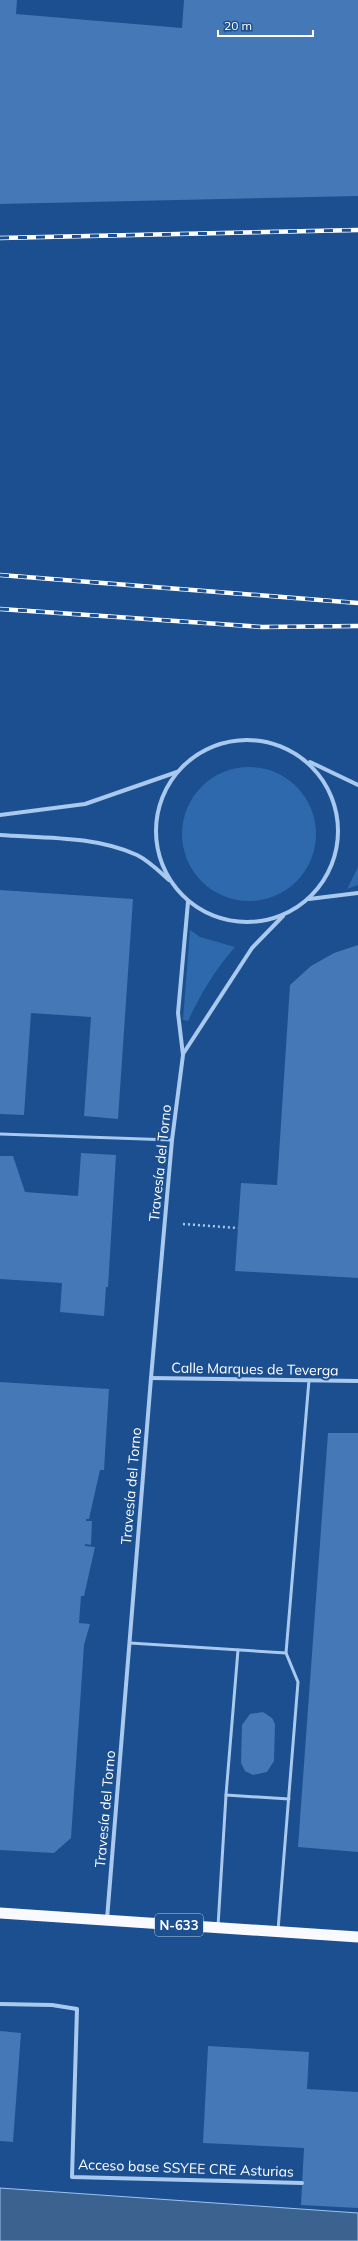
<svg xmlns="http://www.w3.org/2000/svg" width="358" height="2241" font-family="Mulish,sans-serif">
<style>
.green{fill:#2e69ad}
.water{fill:#3c6290;stroke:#9cc4f0}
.building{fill:#4478b7}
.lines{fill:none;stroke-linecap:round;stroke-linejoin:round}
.path{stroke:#a9c9ee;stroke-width:2.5;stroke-dasharray:2 3;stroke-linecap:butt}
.service{stroke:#a9c9ee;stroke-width:3}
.minor{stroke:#a9c9ee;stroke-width:4}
.trunk{stroke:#f8faff;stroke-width:11}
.rail-casing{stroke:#fff;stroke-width:4.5}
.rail{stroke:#1b4f8f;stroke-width:3;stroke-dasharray:9;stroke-linecap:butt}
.labels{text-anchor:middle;stroke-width:4;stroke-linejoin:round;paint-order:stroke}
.shield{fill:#1b4f8f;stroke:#bbcadd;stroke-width:1}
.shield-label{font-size:13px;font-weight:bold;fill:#fff}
.street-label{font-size:14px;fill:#fff;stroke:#1b4f8f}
</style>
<rect width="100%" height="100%" fill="#1b4f8f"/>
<!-- green -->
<g class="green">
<circle cx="249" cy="834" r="67"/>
<path d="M 358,867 L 358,885 L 347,889 Z"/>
<path d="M 190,930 L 200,937 L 235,947 C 215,970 201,993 188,1021 L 183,1020 Z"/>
</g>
<!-- water -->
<path class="water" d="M 0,2188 L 358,2213 L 358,2241 L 0,2241 Z"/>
<!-- building -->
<g class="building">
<path d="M 0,0 L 17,0 L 16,14 L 182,28 L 184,0 L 358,0 L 358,196 L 0,204 Z"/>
<path d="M 0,890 L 133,899 L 118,1119 L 84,1116 L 91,1017 L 31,1013 L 24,1115 L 0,1114 Z"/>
<path d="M 358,945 L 358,1278 L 235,1271 L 241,1183 L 277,1185 L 290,985 L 311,966 L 334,953 Z"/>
<path d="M 81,1153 L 116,1155 L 108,1287 L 106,1287 L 104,1316 L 60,1312 L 62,1283 L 0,1279 L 0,1156 L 13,1156 L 25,1192 L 78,1196 Z"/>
<path d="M 0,1382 L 109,1389 L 104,1470 L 100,1470 L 89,1519 L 86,1519 L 86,1521 L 92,1521 L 91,1545 L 85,1544 L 85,1546 L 95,1547 L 84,1596 L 81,1596 L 79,1623 L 90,1624 L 84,1645 L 71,1838 L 54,1853 L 0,1850 Z"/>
<path d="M 328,1433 L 358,1433 L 358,1852 L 298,1847 Z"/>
<path d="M 263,1712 L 272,1718 L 275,1724 L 274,1761 L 267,1772 L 253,1775 L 245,1771 L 241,1763 L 242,1725 L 250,1714 Z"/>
<path d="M 0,2031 L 21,2033 L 13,2142 L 0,2141 Z"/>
<path d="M 208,2046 L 309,2052 L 307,2089 L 358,2092 L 358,2208 L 301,2205 L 304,2148 L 203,2143 Z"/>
</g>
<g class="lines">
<!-- path -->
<path class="path" d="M 183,1224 L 238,1228"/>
<!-- service -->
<g class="service">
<path d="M 0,1134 L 172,1140"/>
<path d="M 130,1643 L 286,1653"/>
<path d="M 226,1795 L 238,1650"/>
<path d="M 218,1926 L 226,1795 L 289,1799"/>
<path d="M 278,1930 L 298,1682 L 286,1653 L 309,1380"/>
</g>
<!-- minor -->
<g class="minor">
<circle cx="247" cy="831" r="91"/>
<path d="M 310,762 L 358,785"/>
<path d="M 0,815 L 85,804 L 177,772"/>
<path d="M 0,835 C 45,838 95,836 137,855 C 149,861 159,871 169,880"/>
<path d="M 309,899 L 358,893"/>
<path d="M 183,1054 L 252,948 L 283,916"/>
<path d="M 151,1378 L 358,1381"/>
<path d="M 107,1919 L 151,1378 L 172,1140 L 183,1055 L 178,1013 L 188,902"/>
<path d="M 0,2004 L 52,2005 L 77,2009 L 72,2177 L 302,2183"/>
</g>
<!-- trunk -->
<path class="trunk" d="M 0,1913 L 358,1937"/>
<!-- rail casing -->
<g class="rail-casing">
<g id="rail">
<path d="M 0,238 L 358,230"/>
<path d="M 0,575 L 358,603"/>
<path d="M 0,609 L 262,627 L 358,626"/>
</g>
</g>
<!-- rail -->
<use href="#rail" class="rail"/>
</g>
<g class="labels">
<!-- shield labels -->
<rect class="shield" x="155" y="1914" width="48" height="22" rx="3"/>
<g class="shield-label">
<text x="179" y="1930">N-633</text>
</g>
<!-- street labels -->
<g class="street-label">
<text transform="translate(160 1163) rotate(-84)" y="5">Travesía del Torno</text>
<text transform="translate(255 1369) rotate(1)" y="5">Calle Marques de Teverga</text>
<text transform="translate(131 1486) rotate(-85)" y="5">Travesía del Torno</text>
<text transform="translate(105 1809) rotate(-85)" y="5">Travesía del Torno</text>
<text transform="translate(186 2168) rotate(2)" y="5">Acceso base SSYEE CRE Asturias</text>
</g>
</g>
<!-- scale -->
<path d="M218 30v6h95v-6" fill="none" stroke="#ffffff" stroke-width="2"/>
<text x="224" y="30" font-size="12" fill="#ffffff" stroke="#1b4f8f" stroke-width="3" paint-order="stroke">20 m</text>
</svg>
